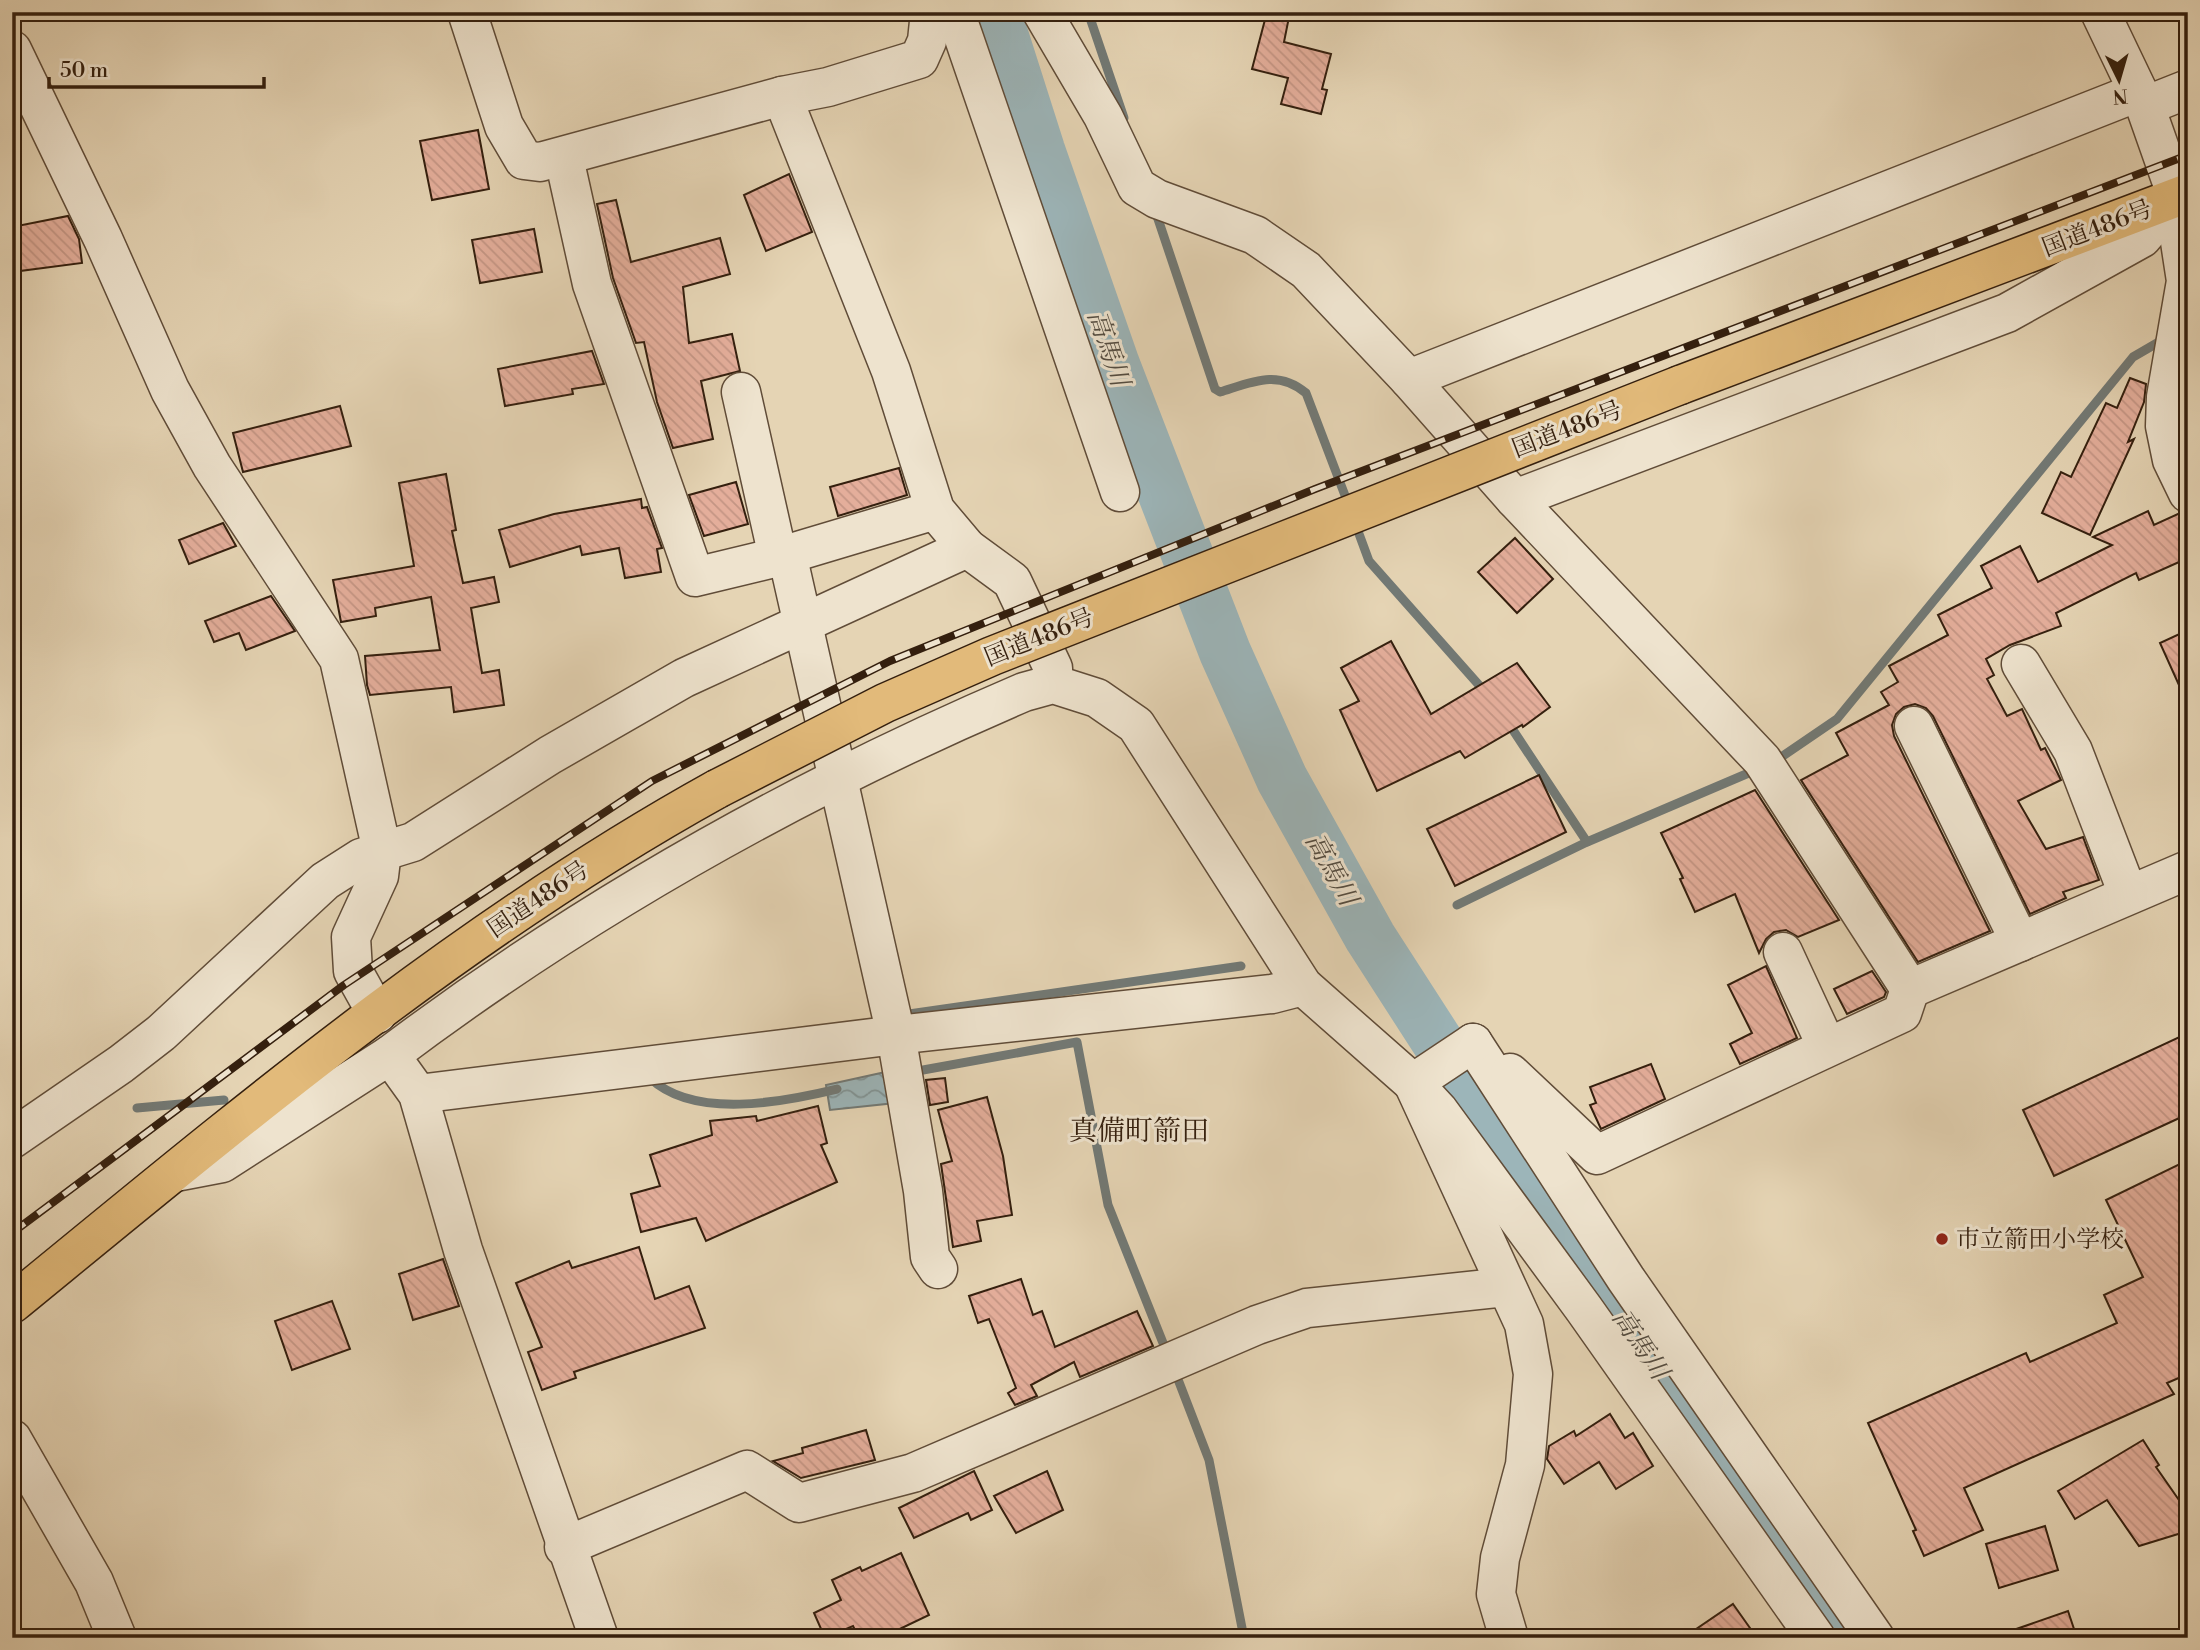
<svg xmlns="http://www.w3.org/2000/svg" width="2200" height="1650" font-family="'Libre Bodoni','Noto Serif JP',serif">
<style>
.water{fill:url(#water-waves);stroke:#727975;stroke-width:2}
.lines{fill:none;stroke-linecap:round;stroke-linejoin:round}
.stream{stroke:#727975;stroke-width:9}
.river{stroke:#9cb5b9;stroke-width:52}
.building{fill:url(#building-back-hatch);stroke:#341f0e;stroke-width:2}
.minor-casing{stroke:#604c38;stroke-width:41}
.highway-casing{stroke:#341f0e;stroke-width:41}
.minor{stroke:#eee3ce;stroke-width:38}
.highway{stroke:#e2ba7a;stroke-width:38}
.rail-casing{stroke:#341f0e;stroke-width:8}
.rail{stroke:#eee3ce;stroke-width:5;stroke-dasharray:16;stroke-linecap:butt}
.highway-bridge-casing{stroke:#341f0e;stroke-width:41;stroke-linecap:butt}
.highway-bridge{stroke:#e2ba7a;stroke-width:38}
.poi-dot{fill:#8f2418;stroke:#eee3ce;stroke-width:2.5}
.labels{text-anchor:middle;stroke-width:6;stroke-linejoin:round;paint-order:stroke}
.street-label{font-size:24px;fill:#341f0e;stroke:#eee3ce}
.poi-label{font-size:24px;fill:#341f0e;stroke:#eee3ce;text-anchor:start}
.water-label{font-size:26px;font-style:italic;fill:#534c41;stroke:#eee3ce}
.quarter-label{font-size:28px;fill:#341f0e;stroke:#eee3ce}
</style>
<defs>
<pattern id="water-waves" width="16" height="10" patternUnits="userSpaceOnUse" patternTransform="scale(1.75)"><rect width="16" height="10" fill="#9cb5b9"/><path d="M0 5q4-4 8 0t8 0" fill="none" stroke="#809395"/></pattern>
<pattern id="building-back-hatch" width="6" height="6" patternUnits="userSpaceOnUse" patternTransform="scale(1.75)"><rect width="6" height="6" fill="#e4ae9b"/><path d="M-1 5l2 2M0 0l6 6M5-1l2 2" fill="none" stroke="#c49584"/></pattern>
</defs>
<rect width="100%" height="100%" fill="#e5d4b4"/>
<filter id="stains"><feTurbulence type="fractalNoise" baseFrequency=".00286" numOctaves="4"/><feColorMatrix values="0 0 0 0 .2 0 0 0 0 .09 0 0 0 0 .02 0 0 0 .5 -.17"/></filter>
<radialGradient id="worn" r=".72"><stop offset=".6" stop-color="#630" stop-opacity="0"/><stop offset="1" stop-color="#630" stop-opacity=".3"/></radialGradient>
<!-- water -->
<path class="water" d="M 890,1071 L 895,1103 L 830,1110 L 826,1085 Z"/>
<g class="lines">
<!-- stream -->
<g class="stream">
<path d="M 1088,12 L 1124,118"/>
<path d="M 1156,213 L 1215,389 L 1220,392 C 1252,382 1278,369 1306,393 L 1349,506"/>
<path d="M 1355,523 L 1369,561 L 1486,693"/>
<path d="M 1507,721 L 1587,842"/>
<path d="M 1774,762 L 1837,719 L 2133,357 L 2164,339"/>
<path d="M 1457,905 L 1587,842 L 1758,769"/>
<path d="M 1357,940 L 1381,933"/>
<path d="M 909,1014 L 1241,966"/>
<path d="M 912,1072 L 1077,1042 L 1108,1205 L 1167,1353"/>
<path d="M 650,1078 C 694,1120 783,1102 837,1089"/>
<path d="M 137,1108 L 224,1100"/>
<path d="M 1174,1369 L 1209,1460 L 1244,1638"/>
</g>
<!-- river -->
<path class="river" d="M 995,12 L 1039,150 L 1114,365 L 1225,652 L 1282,779 L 1370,937 L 1475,1100 L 1672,1396 L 1712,1449 L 1840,1638"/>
</g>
<!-- building -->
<g class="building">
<path d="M 1267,12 L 1290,12 L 1284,42 L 1331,54 L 1322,89 L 1327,90 L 1321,114 L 1281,104 L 1288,78 L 1252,69 Z"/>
<path d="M 478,130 L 489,189 L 432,200 L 420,141 Z"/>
<path d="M 789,174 L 812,232 L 766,251 L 744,195 Z"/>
<path d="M 616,200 L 631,262 L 720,238 L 730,274 L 683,287 L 689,343 L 732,334 L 740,371 L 701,381 L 713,439 L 673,448 L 657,402 L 644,342 L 636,343 L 613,278 L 597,204 Z"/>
<path d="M 68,216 L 79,239 L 82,263 L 12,272 L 12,227 Z"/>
<path d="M 534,229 L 542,272 L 480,283 L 472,240 Z"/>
<path d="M 592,351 L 604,384 L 572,389 L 573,394 L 505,406 L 498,369 Z"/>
<path d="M 2130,378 L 2146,384 L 2144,402 L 2128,442 L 2134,439 L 2090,535 L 2042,513 L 2061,472 L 2071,477 L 2106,403 L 2117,408 Z"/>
<path d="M 340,406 L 351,446 L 243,472 L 233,433 Z"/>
<path d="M 899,468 L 907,495 L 838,516 L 830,487 Z"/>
<path d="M 446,474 L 456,530 L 452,531 L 463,583 L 494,577 L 499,602 L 471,608 L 482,673 L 499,670 L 504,705 L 454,712 L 451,687 L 370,695 L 367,685 L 365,656 L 440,650 L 431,597 L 375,608 L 376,616 L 341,622 L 333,580 L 414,566 L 399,483 Z"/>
<path d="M 736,482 L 748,524 L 704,536 L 689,495 Z"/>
<path d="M 641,499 L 642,508 L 647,507 L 662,548 L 657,549 L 661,572 L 625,578 L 619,548 L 582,555 L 580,546 L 510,567 L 499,530 L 554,514 Z"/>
<path d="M 2148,511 L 2154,525 L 2180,513 L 2188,529 L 2188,558 L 2139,580 L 2136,573 L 2056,613 L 2061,626 L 2010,645 L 1986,659 L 1994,675 L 1987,679 L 2007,716 L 2022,709 L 2041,750 L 2045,748 L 2061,780 L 2018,801 L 2046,849 L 2083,837 L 2099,880 L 2063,892 L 2066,898 L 2030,914 L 1933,716 L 1926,708 L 1915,704 L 1904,707 L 1896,714 L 1892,725 L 1894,736 L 1990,931 L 1918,962 L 1801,780 L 1848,755 L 1836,733 L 1889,705 L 1881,692 L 1898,682 L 1889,666 L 1948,635 L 1938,615 L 1992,588 L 1981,566 L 2020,546 L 2038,582 L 2112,545 L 2093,537 Z"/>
<path d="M 223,523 L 236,546 L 189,564 L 179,540 Z"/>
<path d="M 1515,538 L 1553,579 L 1517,613 L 1478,572 Z"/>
<path d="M 271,596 L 295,631 L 246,650 L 239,633 L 214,642 L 205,621 Z"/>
<path d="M 2188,630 L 2188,705 L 2160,643 Z"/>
<path d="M 1391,641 L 1431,714 L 1517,663 L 1550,707 L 1523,727 L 1522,725 L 1465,758 L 1460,751 L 1377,791 L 1340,710 L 1359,701 L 1341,668 Z"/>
<path d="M 1539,775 L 1566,832 L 1455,886 L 1427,829 Z"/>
<path d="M 1755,790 L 1839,920 L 1798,937 L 1786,930 L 1774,932 L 1766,939 L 1759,953 L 1735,894 L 1695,912 L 1680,879 L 1683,878 L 1661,833 Z"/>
<path d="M 1766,966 L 1797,1038 L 1740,1064 L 1730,1044 L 1752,1033 L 1728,985 Z"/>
<path d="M 1872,971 L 1886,992 L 1884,997 L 1847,1014 L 1834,989 Z"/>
<path d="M 2188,1033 L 2188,1114 L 2054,1176 L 2023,1110 Z"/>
<path d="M 1651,1064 L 1665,1099 L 1601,1129 L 1590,1105 L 1596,1103 L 1590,1087 Z"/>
<path d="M 945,1078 L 948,1102 L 930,1105 L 926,1080 Z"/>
<path d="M 987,1097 L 1003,1156 L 1012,1215 L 977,1221 L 981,1241 L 953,1247 L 941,1164 L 952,1161 L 938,1110 Z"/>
<path d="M 818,1106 L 827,1143 L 821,1145 L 837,1182 L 706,1241 L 696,1218 L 641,1232 L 631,1194 L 660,1186 L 650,1155 L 712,1135 L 710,1121 L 756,1116 L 757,1121 Z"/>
<path d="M 2188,1160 L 2188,1374 L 2167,1383 L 2174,1394 L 1964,1488 L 1983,1530 L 1924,1556 L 1913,1531 L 1916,1530 L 1868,1423 L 2026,1353 L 2030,1362 L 2117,1323 L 2104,1295 L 2143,1277 L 2106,1200 Z"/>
<path d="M 639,1247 L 655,1299 L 689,1286 L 705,1328 L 574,1372 L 576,1378 L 542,1390 L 528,1352 L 542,1347 L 516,1283 L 569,1261 L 572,1268 Z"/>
<path d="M 443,1259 L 459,1306 L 413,1320 L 399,1274 Z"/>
<path d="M 1021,1279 L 1033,1315 L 1042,1311 L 1055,1347 L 1137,1311 L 1153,1346 L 1080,1377 L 1074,1362 L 1031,1385 L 1037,1396 L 1015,1405 L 1008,1393 L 1016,1388 L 989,1319 L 978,1323 L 969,1296 Z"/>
<path d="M 332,1301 L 350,1349 L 292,1370 L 275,1321 Z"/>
<path d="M 1610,1414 L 1625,1438 L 1633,1433 L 1653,1466 L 1616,1489 L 1599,1462 L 1564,1484 L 1547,1459 L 1549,1446 L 1574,1431 L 1576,1436 Z"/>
<path d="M 866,1430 L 875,1460 L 801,1478 L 773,1461 L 803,1453 L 802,1448 Z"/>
<path d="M 2143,1440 L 2159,1465 L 2156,1467 L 2188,1513 L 2188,1531 L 2139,1546 L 2107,1500 L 2075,1519 L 2058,1491 Z"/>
<path d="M 974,1471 L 992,1510 L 971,1520 L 968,1513 L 914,1538 L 899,1508 Z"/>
<path d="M 1047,1471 L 1063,1510 L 1016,1533 L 994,1496 Z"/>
<path d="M 2045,1526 L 2058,1570 L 1999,1588 L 1986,1544 Z"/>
<path d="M 901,1553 L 929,1615 L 881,1638 L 859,1638 L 853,1626 L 825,1638 L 814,1613 L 841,1600 L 832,1580 L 860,1567 L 862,1571 Z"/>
<path d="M 1733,1604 L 1757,1638 L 1683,1638 Z"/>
<path d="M 2068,1611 L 2077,1638 L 2003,1638 L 2002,1634 Z"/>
</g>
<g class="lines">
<!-- minor casing -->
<g class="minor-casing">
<g id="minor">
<path d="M 467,12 L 504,126 L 524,160 L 540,162 L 782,96 L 828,87 L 919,59 L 927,41 L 930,12"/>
<path d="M 955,12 L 1120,492"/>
<path d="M 1042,12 L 1103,116 L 1137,187 L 1157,199 L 1255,235 L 1306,270 L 1409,379 L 1515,499 L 1762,760 L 1910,989 L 2188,870"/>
<path d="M 2100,12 L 2145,106 L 2177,197 L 2177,222 L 2186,281 L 2166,397 L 2165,426 L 2172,460 L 2188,493"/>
<path d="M 12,50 L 103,239 L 170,390 L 212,466 L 339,659 L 382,851 L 379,876 L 351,937 L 353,971 L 377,1014"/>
<path d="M 782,96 L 891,371 L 935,510 L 967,548 L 1012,581 L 1053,668 L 1053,684"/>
<path d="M 2145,106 L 2188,89"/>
<path d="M 564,158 L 592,284 L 695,577 L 778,557 L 935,510"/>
<path d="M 1409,379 L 2138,92"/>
<path d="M 741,392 L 778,557"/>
<path d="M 1515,499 L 2007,313 L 2142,238 L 2177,197"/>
<path d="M 787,554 L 896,1035 L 923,1191 L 930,1257 L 938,1269"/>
<path d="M 2021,664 L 2073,751 L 2128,894"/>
<path d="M 1914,726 L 2020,942"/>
<path d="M 1783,952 L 1827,1047"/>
<path d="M 1473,1043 L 1626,1279 L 1875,1638"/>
<path d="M 1473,1043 L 1413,1083 L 1524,1324 L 1533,1374 L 1525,1465 L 1500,1558 L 1496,1594 L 1509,1638"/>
<path d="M 390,1055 C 586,907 799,788 1024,692 L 1053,684 L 1097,698 L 1136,725 L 1303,986 L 1413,1083 L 1439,1111 L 1584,1309 L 1816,1638"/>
<path d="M 1510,1073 L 1597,1155 L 1902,1013 L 1910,989"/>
<path d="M 418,1094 L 896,1035 L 1272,994 L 1303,986"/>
<path d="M 12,1139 L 121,1064 L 161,1033 L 325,881 L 361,858 L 413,842 L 550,755 L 684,678 L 967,548"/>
<path d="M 175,1172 L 222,1163 L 390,1055 L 418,1094 L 463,1250 L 599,1638"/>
<path d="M 12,1439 L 94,1582 L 117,1638"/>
<path d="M 564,1547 L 747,1470 L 799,1503 L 913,1473 L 1257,1325 L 1307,1308 L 1506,1287"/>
</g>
</g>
<!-- highway casing -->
<g class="highway-casing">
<g id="highway">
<path d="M 1680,385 L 2188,193"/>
<path d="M 12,1304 C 237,1120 462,930 717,789"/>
</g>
</g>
<!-- minor -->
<use href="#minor" class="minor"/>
<!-- highway -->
<use href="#highway" class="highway"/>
<!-- rail casing -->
<g class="rail-casing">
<path id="rail" d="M 12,1233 L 344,985 L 652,781 L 890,661 L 1315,489 L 2188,155"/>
</g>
<!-- rail -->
<use href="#rail" class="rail"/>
<!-- highway-bridge casing -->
<g class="highway-bridge-casing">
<path id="highway-bridge" d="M 717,789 L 885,703 L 992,656 L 1680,385"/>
</g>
<!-- highway-bridge -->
<use href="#highway-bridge" class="highway-bridge"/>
</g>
<!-- markers -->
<circle class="poi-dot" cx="1942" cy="1239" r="7"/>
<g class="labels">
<!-- street labels -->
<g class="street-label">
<text transform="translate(2097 228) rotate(-21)" y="8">国道486号</text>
<text transform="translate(1567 429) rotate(-21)" y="8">国道486号</text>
<text transform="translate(1039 637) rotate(-22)" y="8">国道486号</text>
<text transform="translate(538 899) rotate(-34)" y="8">国道486号</text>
</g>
<!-- poi labels -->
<g class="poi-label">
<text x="1956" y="1247">市立箭田小学校</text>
</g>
<!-- water labels -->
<g class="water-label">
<text transform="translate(1109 348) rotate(71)" y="9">高馬川</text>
<text transform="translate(1332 869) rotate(61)" y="9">高馬川</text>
<text transform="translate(1641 1344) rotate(56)" y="9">高馬川</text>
</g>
<!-- quarter labels -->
<g class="quarter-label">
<text x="1139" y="1140">真備町箭田</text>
</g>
</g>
<!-- margin -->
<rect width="2200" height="1650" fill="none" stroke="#e5d4b4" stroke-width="42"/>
<rect x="14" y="14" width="2172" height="1622" fill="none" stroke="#341f0e" stroke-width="3.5"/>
<rect x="21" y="21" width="2158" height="1608" fill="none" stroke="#341f0e" stroke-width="2"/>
<!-- north arrow -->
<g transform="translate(2119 80) rotate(175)" stroke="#eee3ce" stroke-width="5" paint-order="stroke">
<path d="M0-5L12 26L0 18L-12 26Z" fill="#341f0e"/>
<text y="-10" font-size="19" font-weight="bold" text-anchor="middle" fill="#341f0e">N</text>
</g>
<!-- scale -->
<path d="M49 77v10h215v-10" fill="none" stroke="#341f0e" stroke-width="3.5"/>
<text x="60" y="77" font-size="21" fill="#341f0e" stroke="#eee3ce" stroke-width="5" paint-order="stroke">50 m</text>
<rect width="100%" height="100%" filter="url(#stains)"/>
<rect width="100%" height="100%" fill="url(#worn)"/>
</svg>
